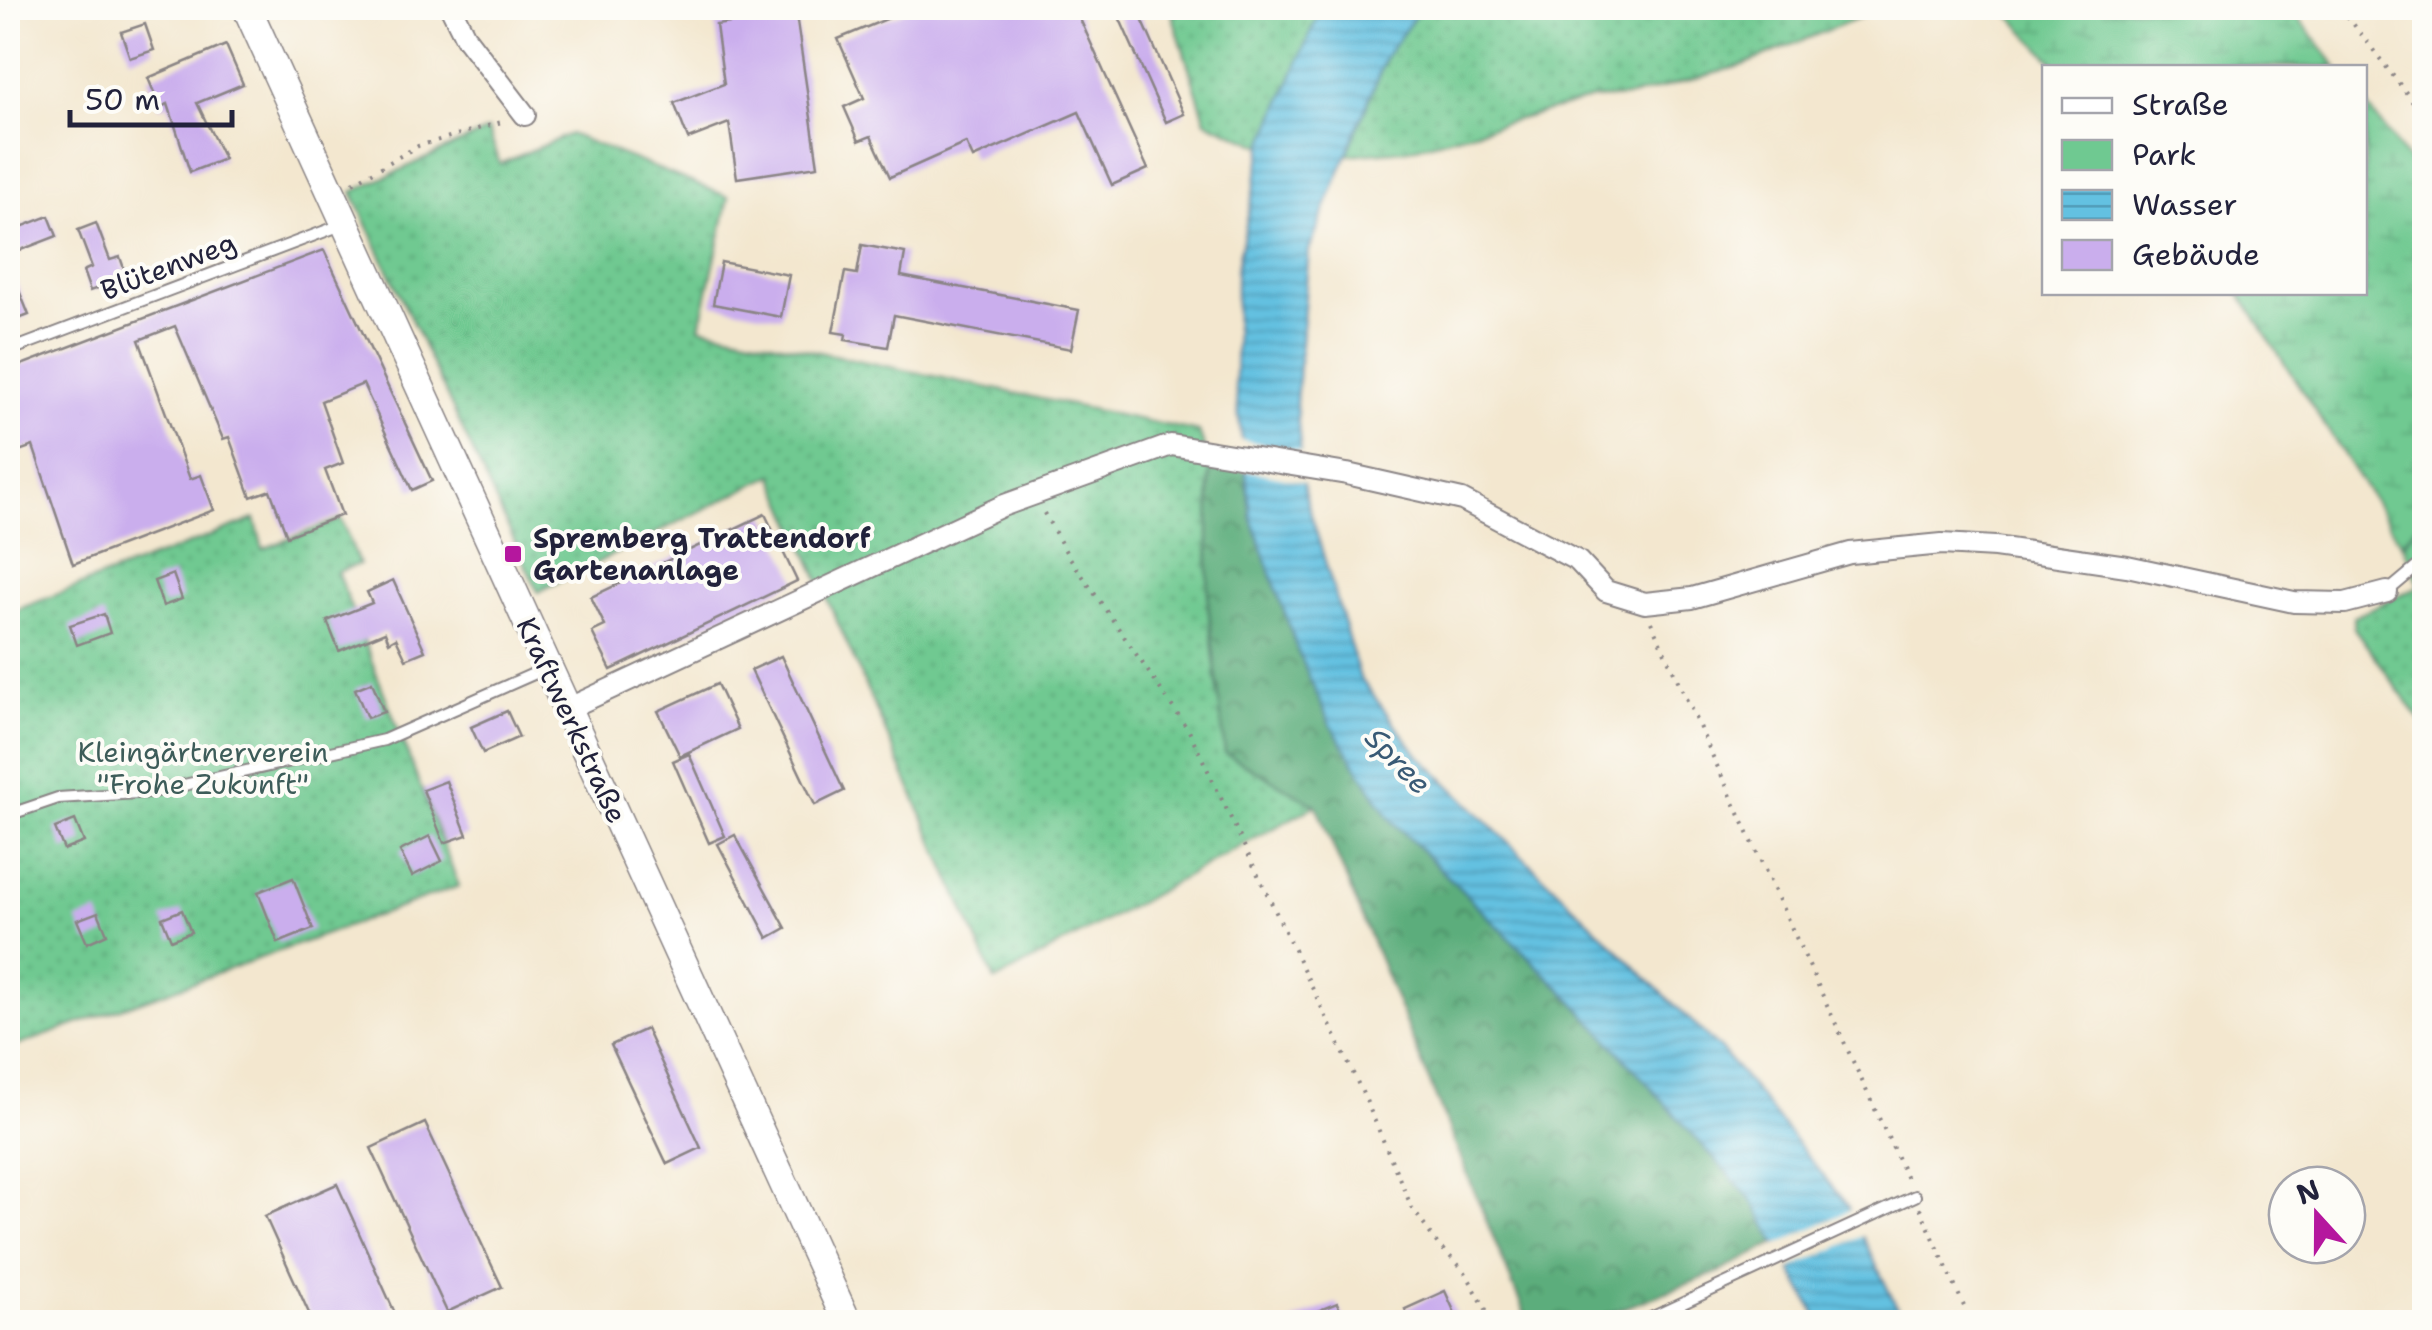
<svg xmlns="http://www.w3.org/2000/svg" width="2432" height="1330" font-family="'Shantell Sans',sans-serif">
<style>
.green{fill:url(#green-dots);stroke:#487666;stroke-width:2.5}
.forest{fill:url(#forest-crowns);stroke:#3e685b;stroke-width:2.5}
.wetland{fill:url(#wetland-marsh);stroke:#487666;stroke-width:2.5}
.water{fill:url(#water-rules);stroke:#42728e;stroke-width:2.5}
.pier{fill:#f3e7cf}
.building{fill:#caaeed}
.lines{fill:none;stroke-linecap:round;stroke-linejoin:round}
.lane-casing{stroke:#8a8485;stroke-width:14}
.street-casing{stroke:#8a8485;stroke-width:24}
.secondary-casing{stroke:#8a8485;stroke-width:31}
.path{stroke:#8a8485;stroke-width:4;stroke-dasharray:2.5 8;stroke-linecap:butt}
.lane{stroke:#fff;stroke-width:10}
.street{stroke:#fff;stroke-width:20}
.secondary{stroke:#fff;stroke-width:28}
.poi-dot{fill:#b5179e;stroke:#fdfcf7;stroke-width:4}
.labels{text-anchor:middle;stroke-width:8;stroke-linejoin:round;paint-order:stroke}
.street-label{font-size:28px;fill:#22223b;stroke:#fdfcf7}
.poi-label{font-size:28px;font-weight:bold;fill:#22223b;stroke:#fdfcf7;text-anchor:start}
.park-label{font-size:28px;fill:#3d5c59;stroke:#fdfcf7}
.water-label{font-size:30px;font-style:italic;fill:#395a75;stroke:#fdfcf7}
</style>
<defs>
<pattern id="green-dots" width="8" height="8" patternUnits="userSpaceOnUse" patternTransform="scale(2.5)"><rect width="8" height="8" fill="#6fc991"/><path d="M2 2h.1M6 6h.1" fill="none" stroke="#60ac7e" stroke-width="1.8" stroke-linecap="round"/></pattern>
<pattern id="forest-crowns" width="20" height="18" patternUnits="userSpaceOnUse" patternTransform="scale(2.5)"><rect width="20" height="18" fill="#5bad7b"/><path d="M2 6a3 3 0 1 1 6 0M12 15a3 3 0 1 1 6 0" fill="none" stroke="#4b8c66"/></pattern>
<pattern id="wetland-marsh" width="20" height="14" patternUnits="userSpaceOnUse" patternTransform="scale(2.5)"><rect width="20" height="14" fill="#6fc991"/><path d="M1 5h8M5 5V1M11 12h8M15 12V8" fill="none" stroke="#60ac7e"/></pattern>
<pattern id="water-rules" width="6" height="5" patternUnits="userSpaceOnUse" patternTransform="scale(2.5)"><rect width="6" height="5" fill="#63c1e1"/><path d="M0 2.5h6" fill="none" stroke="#519cb8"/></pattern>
</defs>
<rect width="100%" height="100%" fill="#fdfcf7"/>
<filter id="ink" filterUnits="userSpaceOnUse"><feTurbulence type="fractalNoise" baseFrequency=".01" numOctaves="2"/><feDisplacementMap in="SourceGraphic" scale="20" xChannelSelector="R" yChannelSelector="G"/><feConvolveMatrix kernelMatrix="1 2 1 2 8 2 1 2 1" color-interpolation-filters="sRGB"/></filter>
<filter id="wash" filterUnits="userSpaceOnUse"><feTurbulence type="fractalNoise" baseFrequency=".0048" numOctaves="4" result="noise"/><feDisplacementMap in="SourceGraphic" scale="40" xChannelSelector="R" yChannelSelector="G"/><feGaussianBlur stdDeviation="2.25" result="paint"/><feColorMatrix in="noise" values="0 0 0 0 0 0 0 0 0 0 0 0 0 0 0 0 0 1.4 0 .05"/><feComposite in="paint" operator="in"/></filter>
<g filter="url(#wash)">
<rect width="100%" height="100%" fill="#f3e7cf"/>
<!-- green -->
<g class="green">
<path d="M 1170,8 L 1321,8 L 1263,146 L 1206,121 Z"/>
<path d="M 1421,8 L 1882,8 L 1740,66 L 1630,97 L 1593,99 L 1405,150 L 1347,155 L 1386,56 Z"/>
<path d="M 488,130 L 500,164 L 570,134 L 729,197 L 700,327 L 1199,432 L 1210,463 L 1208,604 L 1225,752 L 1316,805 L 995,981 L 773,475 L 538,592 L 352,192 Z"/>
<path d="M 255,519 L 263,549 L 341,519 L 359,564 L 337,572 L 459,886 L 8,1049 L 8,613 Z"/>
<path d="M 2424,519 L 2424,582 L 2421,586 L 2424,593 L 2424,725 L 2354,628 L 2353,617 L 2420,586 L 2402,544 Z"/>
</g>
<!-- forest -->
<path class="forest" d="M 1210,463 L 1245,468 L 1251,516 L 1298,652 L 1330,724 L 1391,820 L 1577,1005 L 1755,1203 L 1778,1242 L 1719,1272 L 1587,1322 L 1528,1322 L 1316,805 L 1225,753 L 1208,604 Z"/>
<!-- wetland -->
<g class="wetland">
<path d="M 2003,8 L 2291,8 L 2337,67 L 2058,67 Z"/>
<path d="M 2365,103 L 2424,182 L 2424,518 L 2401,543 L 2239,293 L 2364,292 Z"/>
</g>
<!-- water -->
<path class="water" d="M 1321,8 L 1421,8 L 1386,56 L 1309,250 L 1296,403 L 1305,494 L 1360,678 L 1417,753 L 1724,1053 L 1847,1205 L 1904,1322 L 1820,1322 L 1754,1203 L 1577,1005 L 1391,820 L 1330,724 L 1298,652 L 1251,516 L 1235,385 L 1236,271 L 1263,146 Z"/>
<!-- pier -->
<g class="pier">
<path d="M 1237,439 L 1306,452 L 1309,483 L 1240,469 Z"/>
<path d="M 1854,1208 L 1867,1234 L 1789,1270 L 1775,1246 Z"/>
</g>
<g id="blocks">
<!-- building -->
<g class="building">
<path d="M 757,8 L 795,8 L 818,166 L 737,178 L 729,123 L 688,139 L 674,103 L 724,84 L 716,25 L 758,19 Z"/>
<path d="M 913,8 L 1075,8 L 1148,169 L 1112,185 L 1079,112 L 973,158 L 966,143 L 890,177 L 871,136 L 859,141 L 844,107 L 864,98 L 838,39 Z"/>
<path d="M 1115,8 L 1137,8 L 1184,114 L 1166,122 Z"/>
<path d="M 145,24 L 154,50 L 130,58 L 121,32 Z"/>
<path d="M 226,45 L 243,84 L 197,103 L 224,159 L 190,172 L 168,104 L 160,107 L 148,78 Z"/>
<path d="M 49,216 L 57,236 L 8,255 L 8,232 Z"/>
<path d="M 96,223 L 110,260 L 120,257 L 127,277 L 90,291 L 83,271 L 92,267 L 78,230 Z"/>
<path d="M 862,245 L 905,253 L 901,276 L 1079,310 L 1071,349 L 894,315 L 888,347 L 845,340 L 846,334 L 833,332 L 845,272 L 857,274 Z"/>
<path d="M 324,250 L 432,481 L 412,490 L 363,384 L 321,401 L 343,463 L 325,470 L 342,515 L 287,536 L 270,490 L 251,497 L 229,437 L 223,439 L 175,326 L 139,340 L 190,479 L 201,475 L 214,510 L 73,564 L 33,446 L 19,451 L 8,422 L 8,415 L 19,411 L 8,370 Z"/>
<path d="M 721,262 L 789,275 L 781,317 L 713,304 Z"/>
<path d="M 8,263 L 29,315 L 8,323 Z"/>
<path d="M 765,514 L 797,581 L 611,670 L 592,632 L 605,626 L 591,597 Z"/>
<path d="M 173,574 L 182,599 L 163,606 L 154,581 Z"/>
<path d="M 393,580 L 425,651 L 406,659 L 396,638 L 389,642 L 385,632 L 339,651 L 327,621 L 372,603 L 367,592 Z"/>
<path d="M 104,614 L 110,633 L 77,645 L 70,625 Z"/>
<path d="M 781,656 L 844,791 L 815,805 L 751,670 Z"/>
<path d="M 372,682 L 384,712 L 367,718 L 355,689 Z"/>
<path d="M 717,684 L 738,729 L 680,756 L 658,711 Z"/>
<path d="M 507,711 L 519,737 L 483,753 L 471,727 Z"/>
<path d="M 689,754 L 725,836 L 709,843 L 673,761 Z"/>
<path d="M 446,781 L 467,835 L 444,843 L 423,790 Z"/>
<path d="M 75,820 L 84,842 L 64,850 L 55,828 Z"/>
<path d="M 735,835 L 786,928 L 768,938 L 718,844 Z"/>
<path d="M 430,836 L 442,861 L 412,876 L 400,851 Z"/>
<path d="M 293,878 L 313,929 L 278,943 L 258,892 Z"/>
<path d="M 182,910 L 191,932 L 171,940 L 162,918 Z"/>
<path d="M 98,912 L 107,934 L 87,943 L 77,920 Z"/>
<path d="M 646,1029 L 701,1148 L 667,1164 L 611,1045 Z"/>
<path d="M 425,1123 L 502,1287 L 447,1312 L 371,1148 Z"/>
<path d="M 337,1184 L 399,1322 L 313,1322 L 265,1216 Z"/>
<path d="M 1445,1291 L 1459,1322 L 1411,1322 L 1405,1309 Z"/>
<path d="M 1337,1303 L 1346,1322 L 1290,1322 Z"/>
</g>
</g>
</g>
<g filter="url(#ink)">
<use href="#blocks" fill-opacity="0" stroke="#8a8485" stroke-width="2.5"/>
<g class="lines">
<!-- lane casing -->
<g class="lane-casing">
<g id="lane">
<path d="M 8,351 L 344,224"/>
<path d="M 2387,592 L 2424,561"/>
<path d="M 8,815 L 58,798 L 153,792 L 384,740 L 547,668"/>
<path d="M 1642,1322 L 1915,1196"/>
</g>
</g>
<!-- street casing -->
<g class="street-casing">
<g id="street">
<path d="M 451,8 L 466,38 L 525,115"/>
<path d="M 567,709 L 1002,506 L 1171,445 L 1347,474 L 1462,500 L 1578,561 L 1606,591 L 1645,603 L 1692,598 L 1850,553 L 1942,544 L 1995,547 L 2127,566 L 2294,602 L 2345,603 L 2387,592"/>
</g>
</g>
<!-- secondary casing -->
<g class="secondary-casing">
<path id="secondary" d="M 247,8 L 847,1322"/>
</g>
<!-- path -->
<g class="path">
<path d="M 2341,8 L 2424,116"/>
<path d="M 353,183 L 418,146 L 505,121"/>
<path d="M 1044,513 L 1066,552 L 1189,731 L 1365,1098 L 1412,1208 L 1439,1246 L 1464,1270 L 1493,1322"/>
<path d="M 1651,622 L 1908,1181"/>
<path d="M 1920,1208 L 1971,1322"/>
</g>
<!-- lane -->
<use href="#lane" class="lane"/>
<!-- street -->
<use href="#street" class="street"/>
<!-- secondary -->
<use href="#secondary" class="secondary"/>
</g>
</g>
<!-- markers -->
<rect class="poi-dot" x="503" y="544" width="20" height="20" rx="5"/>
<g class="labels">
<!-- street labels -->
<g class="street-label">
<text transform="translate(168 266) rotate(-21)" y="10">Blütenweg</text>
<text transform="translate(572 720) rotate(65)" y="10">Kraftwerkstraße</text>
</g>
<!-- poi labels -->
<g class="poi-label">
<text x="533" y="548">Spremberg Trattendorf<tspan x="533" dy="32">Gartenanlage</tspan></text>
</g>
<!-- park labels -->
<g class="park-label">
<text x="203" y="762">Kleingärtnerverein<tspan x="203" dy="32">"Frohe Zukunft"</tspan></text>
</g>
<!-- water labels -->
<g class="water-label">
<text transform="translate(1398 761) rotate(46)" y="10">Spree</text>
</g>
</g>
<!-- margin -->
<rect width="2432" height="1330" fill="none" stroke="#fdfcf7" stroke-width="40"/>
<!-- legend -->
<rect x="2042" y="65" width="325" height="230" fill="#fdfcf7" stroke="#a5a5ac" stroke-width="2.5"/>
<rect x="2062" y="98" width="50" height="15" fill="#ffffff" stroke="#a5a5ac" stroke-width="2.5"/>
<text x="2132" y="115" font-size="30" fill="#22223b">Straße</text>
<rect x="2062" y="140" width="50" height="30" fill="#6fc991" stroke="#a5a5ac" stroke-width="2.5"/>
<text x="2132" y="165" font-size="30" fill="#22223b">Park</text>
<rect x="2062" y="190" width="50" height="30" fill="url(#water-rules)" stroke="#a5a5ac" stroke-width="2.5"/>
<text x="2132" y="215" font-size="30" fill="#22223b">Wasser</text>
<rect x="2062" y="240" width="50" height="30" fill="#caaeed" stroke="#a5a5ac" stroke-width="2.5"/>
<text x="2132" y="265" font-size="30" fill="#22223b">Gebäude</text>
<!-- north arrow -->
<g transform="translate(2317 1215) rotate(339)"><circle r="48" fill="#fdfcf7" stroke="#a5a5ac" stroke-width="2.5"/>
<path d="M0-8L18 38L0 25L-18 38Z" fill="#b5179e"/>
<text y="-15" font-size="28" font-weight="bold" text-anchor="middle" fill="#22223b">N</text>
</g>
<!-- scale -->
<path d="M70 110v15h162v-15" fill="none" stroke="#22223b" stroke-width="5"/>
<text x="85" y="110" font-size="30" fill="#22223b" stroke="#fdfcf7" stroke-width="8" paint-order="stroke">50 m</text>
</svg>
